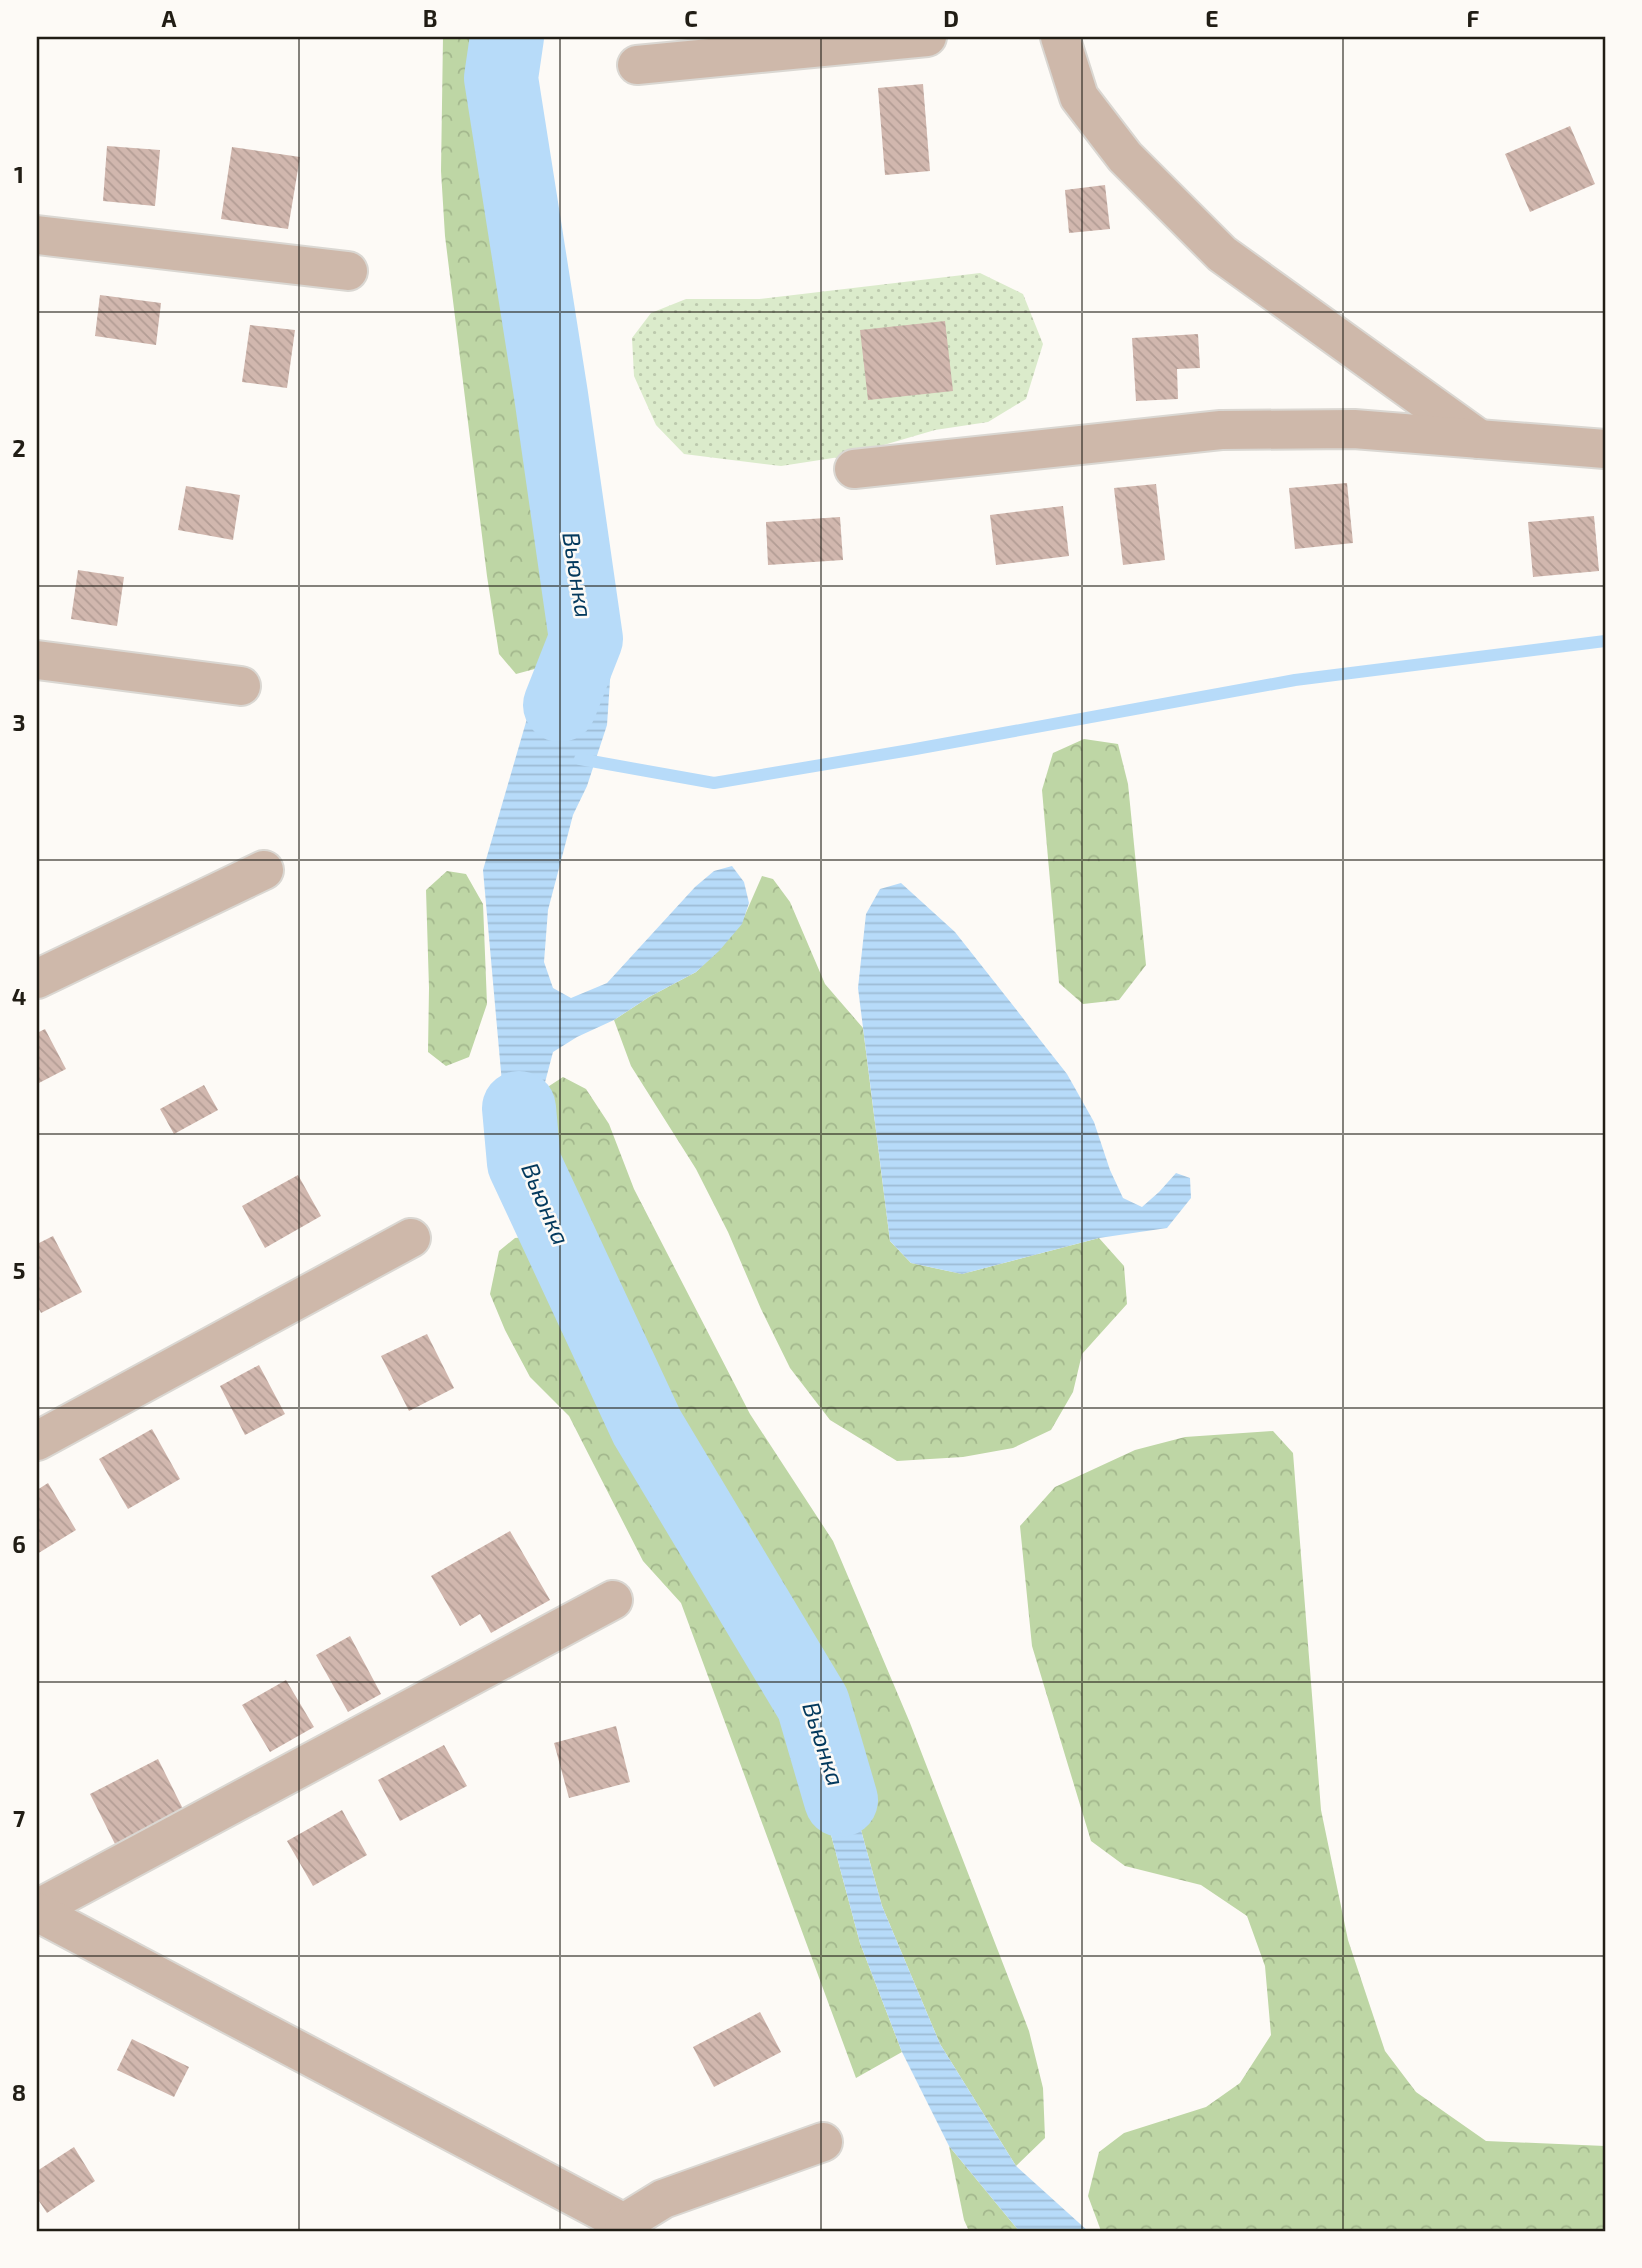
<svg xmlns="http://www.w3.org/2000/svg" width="1642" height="2268" font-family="'Exo 2',sans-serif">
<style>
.grass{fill:url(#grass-dots)}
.forest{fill:url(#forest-crowns)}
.water{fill:url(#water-rules)}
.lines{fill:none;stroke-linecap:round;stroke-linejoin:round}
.stream{stroke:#b7dbf9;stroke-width:12}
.river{stroke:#b7dbf9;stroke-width:74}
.building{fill:url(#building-back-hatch)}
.minor-casing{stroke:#dad7d2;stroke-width:42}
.minor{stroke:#ceb8aa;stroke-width:38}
.grid{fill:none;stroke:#211d15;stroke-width:2;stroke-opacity:0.55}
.labels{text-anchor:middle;stroke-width:5;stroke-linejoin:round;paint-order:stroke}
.water-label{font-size:24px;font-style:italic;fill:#03395d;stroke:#fdfaf6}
.neatline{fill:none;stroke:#211d15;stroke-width:2.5}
.grid-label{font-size:23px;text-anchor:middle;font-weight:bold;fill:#211d15}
</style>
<defs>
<pattern id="grass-dots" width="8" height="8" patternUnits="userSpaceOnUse" patternTransform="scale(1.75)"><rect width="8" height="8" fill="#dbebcb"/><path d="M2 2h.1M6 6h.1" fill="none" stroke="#bcc9ad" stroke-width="1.8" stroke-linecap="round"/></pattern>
<pattern id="forest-crowns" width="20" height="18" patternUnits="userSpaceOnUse" patternTransform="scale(1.75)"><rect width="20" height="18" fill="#bed6a5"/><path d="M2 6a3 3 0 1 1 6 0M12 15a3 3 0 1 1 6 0" fill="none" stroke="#a3b78d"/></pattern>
<pattern id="water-rules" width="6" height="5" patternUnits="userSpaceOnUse" patternTransform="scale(1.75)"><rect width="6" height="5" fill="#b7dbf9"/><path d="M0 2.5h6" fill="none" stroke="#9dbcd5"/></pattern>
<pattern id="building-back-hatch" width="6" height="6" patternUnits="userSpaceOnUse" patternTransform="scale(1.75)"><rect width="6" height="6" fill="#d1b7ae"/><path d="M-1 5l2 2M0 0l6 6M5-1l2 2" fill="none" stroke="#b39d95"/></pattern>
</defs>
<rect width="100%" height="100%" fill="#fdfaf6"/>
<!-- grass -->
<path class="grass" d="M 980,273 L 1023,294 L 1043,344 L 1026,399 L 988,422 L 935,430 L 846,456 L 781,466 L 684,454 L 656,425 L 634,376 L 632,338 L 651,313 L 686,299 L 760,299 Z"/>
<!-- forest -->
<g class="forest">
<path d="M 443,37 L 478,37 L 481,104 L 515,330 L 554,527 L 560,621 L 542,667 L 516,674 L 499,654 L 487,576 L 445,236 L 441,171 Z"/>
<path d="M 1084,739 L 1118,744 L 1128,784 L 1146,965 L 1119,1000 L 1083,1004 L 1059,983 L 1042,790 L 1053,753 Z"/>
<path d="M 447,871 L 466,874 L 483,904 L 487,1004 L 469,1057 L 446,1066 L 428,1052 L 429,988 L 426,890 Z"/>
<path d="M 762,876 L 773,879 L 790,902 L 825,984 L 863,1028 L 890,1241 L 911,1263 L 962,1274 L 1099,1238 L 1124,1266 L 1127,1304 L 1082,1354 L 1073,1392 L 1051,1430 L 1013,1448 L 963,1457 L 897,1461 L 830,1420 L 790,1368 L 761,1309 L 728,1232 L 696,1169 L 631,1066 L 614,1020 L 649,997 L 696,972 L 719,950 L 741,924 Z"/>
<path d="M 563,1077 L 586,1089 L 609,1124 L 634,1189 L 750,1414 L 833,1541 L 910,1723 L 1029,2031 L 1043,2088 L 1045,2138 L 1016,2166 L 940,2044 L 882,1906 L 840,1754 L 793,1638 L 619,1336 L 583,1265 L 555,1191 L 544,1128 L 543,1090 Z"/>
<path d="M 535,1236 L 558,1272 L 640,1441 L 702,1559 L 746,1628 L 802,1705 L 811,1760 L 860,1943 L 902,2052 L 856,2078 L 681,1603 L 643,1561 L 569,1416 L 530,1377 L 505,1330 L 490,1294 L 499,1251 L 515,1238 Z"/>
<path d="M 1273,1431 L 1293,1453 L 1321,1810 L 1348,1940 L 1385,2051 L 1416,2092 L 1486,2141 L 1605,2146 L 1605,2231 L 1101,2231 L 1088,2196 L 1099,2152 L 1124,2133 L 1206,2107 L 1240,2083 L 1271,2035 L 1265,1966 L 1247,1916 L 1201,1885 L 1125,1866 L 1091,1841 L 1032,1646 L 1020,1526 L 1055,1487 L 1135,1450 L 1185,1437 Z"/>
<path d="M 949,2146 L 1019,2231 L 969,2231 L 964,2220 Z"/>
</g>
<!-- water -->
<g class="water">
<path d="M 582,611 L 598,618 L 611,666 L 607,725 L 587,786 L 573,815 L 548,910 L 544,962 L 553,988 L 571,998 L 607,983 L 695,887 L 714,871 L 732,866 L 744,882 L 749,903 L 742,924 L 719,951 L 696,972 L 649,997 L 614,1020 L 577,1037 L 553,1052 L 543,1090 L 544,1128 L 555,1191 L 543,1204 L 534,1207 L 511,1184 L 483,870 L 542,667 L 560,621 Z"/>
<path d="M 901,883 L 955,932 L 1067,1074 L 1094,1122 L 1110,1170 L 1123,1198 L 1142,1207 L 1159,1192 L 1176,1173 L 1190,1178 L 1191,1198 L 1167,1228 L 1099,1238 L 962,1274 L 911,1263 L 890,1241 L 858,988 L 866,914 L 880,889 Z"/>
<path d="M 813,1704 L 826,1714 L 840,1754 L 882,1906 L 940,2044 L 1016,2166 L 1088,2231 L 1019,2231 L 949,2146 L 902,2052 L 860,1943 L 811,1760 L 802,1705 Z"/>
</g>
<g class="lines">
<!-- stream -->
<path class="stream" d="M 580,759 L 714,783 L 910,750 L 1295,680 L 1605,641"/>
<!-- river -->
<g class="river">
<path d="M 507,37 L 501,78 L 551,395 L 586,639 L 560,705"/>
<path d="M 519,1108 L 524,1163 L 647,1427 L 813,1704 L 841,1800"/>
</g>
</g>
<!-- building -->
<g class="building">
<path d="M 923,84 L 930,171 L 885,175 L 878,88 Z"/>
<path d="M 1570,126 L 1595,184 L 1530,212 L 1505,154 Z"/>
<path d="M 107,146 L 160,150 L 155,206 L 103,201 Z"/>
<path d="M 232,147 L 300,157 L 288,229 L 221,219 Z"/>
<path d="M 1105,185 L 1110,229 L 1069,233 L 1065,190 Z"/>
<path d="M 100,295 L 161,303 L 156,345 L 95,336 Z"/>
<path d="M 945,321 L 953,391 L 868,400 L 860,330 Z"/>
<path d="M 250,325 L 295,330 L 287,388 L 242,382 Z"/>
<path d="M 1198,334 L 1200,368 L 1177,369 L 1178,399 L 1136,401 L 1132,338 Z"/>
<path d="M 1347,483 L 1353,543 L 1295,549 L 1289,488 Z"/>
<path d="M 1156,484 L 1165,560 L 1123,565 L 1114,488 Z"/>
<path d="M 186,486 L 240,495 L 233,540 L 178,530 Z"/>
<path d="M 1063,506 L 1069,556 L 996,565 L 990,515 Z"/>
<path d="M 1594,516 L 1599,571 L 1533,577 L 1528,522 Z"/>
<path d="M 840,517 L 843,560 L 768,565 L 766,522 Z"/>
<path d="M 78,570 L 124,577 L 117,626 L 71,619 Z"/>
<path d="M 45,1029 L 66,1069 L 37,1084 L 37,1033 Z"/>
<path d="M 204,1085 L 218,1110 L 174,1134 L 160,1109 Z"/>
<path d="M 298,1175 L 321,1216 L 265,1248 L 242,1206 Z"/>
<path d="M 53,1236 L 82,1292 L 41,1313 L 37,1305 L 37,1244 Z"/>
<path d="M 427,1334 L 454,1388 L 409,1411 L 381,1356 Z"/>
<path d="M 259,1365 L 285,1414 L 245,1435 L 220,1386 Z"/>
<path d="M 152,1429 L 180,1479 L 128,1509 L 99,1459 Z"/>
<path d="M 48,1483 L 76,1530 L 37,1554 L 37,1490 Z"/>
<path d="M 510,1531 L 550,1600 L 491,1633 L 480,1614 L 460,1626 L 431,1576 Z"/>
<path d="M 350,1636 L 381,1694 L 348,1712 L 316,1655 Z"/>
<path d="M 286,1680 L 314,1727 L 270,1752 L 242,1705 Z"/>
<path d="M 616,1726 L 630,1782 L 569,1798 L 554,1743 Z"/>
<path d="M 444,1745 L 467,1786 L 400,1821 L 378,1780 Z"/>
<path d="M 158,1759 L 183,1809 L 115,1844 L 90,1794 Z"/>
<path d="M 342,1810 L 367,1855 L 313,1886 L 287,1841 Z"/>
<path d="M 760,2012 L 781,2052 L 714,2087 L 693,2047 Z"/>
<path d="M 132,2039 L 189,2067 L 174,2097 L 117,2070 Z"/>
<path d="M 74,2147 L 95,2181 L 47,2213 L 37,2198 L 37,2171 Z"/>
</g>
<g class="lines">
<!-- minor casing -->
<g class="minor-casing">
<g id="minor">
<path d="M 1060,37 L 1079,97 L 1125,157 L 1222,254 L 1479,439"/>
<path d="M 637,65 L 927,37"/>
<path d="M 37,235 L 348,271"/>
<path d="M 854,469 L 1221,430 L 1354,429 L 1605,449"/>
<path d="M 37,660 L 241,686"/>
<path d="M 37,979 L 264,870"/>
<path d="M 37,1441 L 411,1238"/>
<path d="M 37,1909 L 613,1600"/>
<path d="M 37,1912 L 624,2223 L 628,2231"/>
<path d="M 624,2223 L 663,2199 L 823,2142"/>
</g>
</g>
<!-- minor -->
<use href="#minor" class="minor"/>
</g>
<!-- grid -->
<path class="grid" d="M 299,37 L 299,2231M 560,37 L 560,2231M 821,37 L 821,2231M 1082,37 L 1082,2231M 1343,37 L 1343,2231M 37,312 L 1605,312M 37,586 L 1605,586M 37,860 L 1605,860M 37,1134 L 1605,1134M 37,1408 L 1605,1408M 37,1682 L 1605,1682M 37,1956 L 1605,1956"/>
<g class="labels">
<!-- water labels -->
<g class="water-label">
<text transform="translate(577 575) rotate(81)" y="8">Вьюнка</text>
<text transform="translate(545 1204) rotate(67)" y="8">Вьюнка</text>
<text transform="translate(823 1744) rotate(72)" y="8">Вьюнка</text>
</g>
</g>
<!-- border -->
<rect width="1642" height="2268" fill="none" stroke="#fdfaf6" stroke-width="77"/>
<rect x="38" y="38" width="1566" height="2192" class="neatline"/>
<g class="grid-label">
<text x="169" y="27">A</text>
<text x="430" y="27">B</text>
<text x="691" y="27">C</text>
<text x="951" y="27">D</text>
<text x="1212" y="27">E</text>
<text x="1473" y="27">F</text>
<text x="19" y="183">1</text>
<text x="19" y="457">2</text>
<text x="19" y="731">3</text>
<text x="19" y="1005">4</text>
<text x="19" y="1279">5</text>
<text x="19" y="1553">6</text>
<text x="19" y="1827">7</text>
<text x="19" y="2101">8</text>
</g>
</svg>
